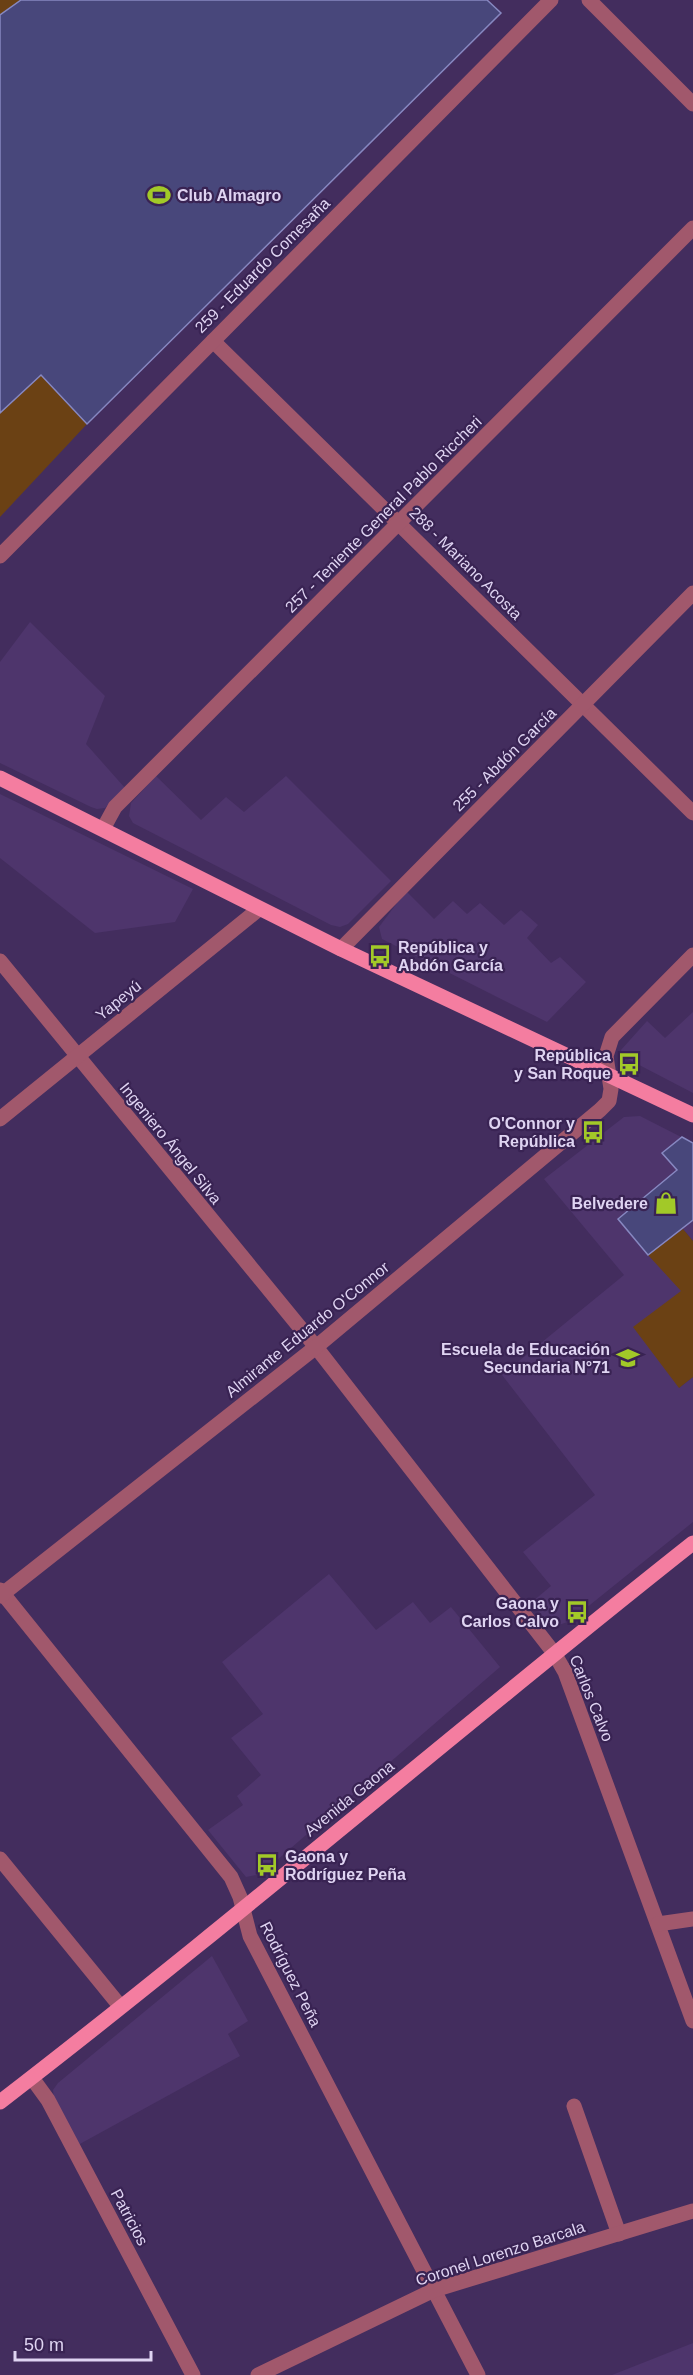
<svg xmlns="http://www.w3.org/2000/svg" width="693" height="2375" font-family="Helvetica,sans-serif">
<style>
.built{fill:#4e356c}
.green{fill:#6b4114}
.building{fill:#48477b;stroke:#8788c1;stroke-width:1.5}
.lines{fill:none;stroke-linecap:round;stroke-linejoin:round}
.minor{stroke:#a1586c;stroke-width:15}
.major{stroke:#f47da0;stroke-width:15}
.labels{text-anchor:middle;stroke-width:4.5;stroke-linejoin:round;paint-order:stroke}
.poi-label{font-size:16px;font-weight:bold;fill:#dfd4f2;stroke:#392353;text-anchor:end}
.street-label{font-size:16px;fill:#dfd4f2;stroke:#392353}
</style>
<rect width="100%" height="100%" fill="#432d5e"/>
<!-- built -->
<g class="built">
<path d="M 30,622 L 105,696 L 86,744 L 125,788 L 105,808 L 97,809 L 91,807 L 0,763 L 0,662 Z"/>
<path d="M 156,776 L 201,820 L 226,797 L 244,812 L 286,776 L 391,881 L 348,924 L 340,927 L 331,925 L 133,823 L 129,816 L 131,803 Z"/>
<path d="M 0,794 L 193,889 L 175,922 L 95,933 L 0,858 Z"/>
<path d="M 406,891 L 434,919 L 453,901 L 467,914 L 480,903 L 504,925 L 521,910 L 538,925 L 527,938 L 551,963 L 560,957 L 586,982 L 547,1022 L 382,939 L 379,927 Z"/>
<path d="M 693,1012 L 693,1093 L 622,1056 L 621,1050 L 647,1021 L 665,1038 Z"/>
<path d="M 640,1116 L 693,1143 L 693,1241 L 683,1229 L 679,1388 L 693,1377 L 693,1522 L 570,1621 L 559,1625 L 551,1624 L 544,1619 L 532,1602 L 551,1586 L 523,1552 L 595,1495 L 502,1375 L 624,1275 L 544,1179 L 624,1117 Z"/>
<path d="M 329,1574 L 376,1630 L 413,1602 L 430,1623 L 451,1607 L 500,1667 L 261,1874 L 246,1877 L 208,1830 L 243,1805 L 237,1796 L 261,1775 L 231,1738 L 263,1714 L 222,1662 Z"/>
<path d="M 212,1956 L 248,2021 L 228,2034 L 240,2056 L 78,2145 L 54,2100 L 53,2090 L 58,2083 Z"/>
<path d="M 693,2343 L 693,2375 L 612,2375 Z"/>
</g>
<!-- green -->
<g class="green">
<path d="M 0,0 L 21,0 L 0,15 Z"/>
<path d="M 41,375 L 87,424 L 0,517 L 0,413 Z"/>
<path d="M 683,1229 L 693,1241 L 693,1377 L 679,1388 L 633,1327 L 681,1291 L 648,1255 Z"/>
</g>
<!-- building -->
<g class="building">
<path d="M 21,0 L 487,0 L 501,13 L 87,424 L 41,375 L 0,413 L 0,15 Z"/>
<path d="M 682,1137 L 693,1143 L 693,1220 L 648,1255 L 618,1219 L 677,1170 L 662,1153 Z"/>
</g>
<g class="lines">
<!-- minor -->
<g class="minor">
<path d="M 589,0 L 693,104"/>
<path d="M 213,341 L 693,813"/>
<path d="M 0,556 L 551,0"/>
<path d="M 103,829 L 115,807 L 693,228"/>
<path d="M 341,949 L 693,593"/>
<path d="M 0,961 L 316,1347 L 554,1653 L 565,1672 L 693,2021"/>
<path d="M 0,1119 L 259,909"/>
<path d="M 0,1590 L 231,1877 L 240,1897 L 250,1936 L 478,2375"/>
<path d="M 0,1596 L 316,1347 L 600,1110 L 609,1101 L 611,1089 L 606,1056 L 612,1037 L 693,955"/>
<path d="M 0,1859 L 120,2006"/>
<path d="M 658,1924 L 693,1919"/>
<path d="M 32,2078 L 48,2100 L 193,2375"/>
<path d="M 574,2106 L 619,2234"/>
<path d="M 258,2375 L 434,2290 L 693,2211"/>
</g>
<!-- major -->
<g class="major">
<path d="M 0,778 L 341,949 L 693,1115"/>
<path d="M 0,2102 C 235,1921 460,1727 693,1543"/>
</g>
</g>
<!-- icons -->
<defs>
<g id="stadium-bare" transform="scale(1.8)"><path d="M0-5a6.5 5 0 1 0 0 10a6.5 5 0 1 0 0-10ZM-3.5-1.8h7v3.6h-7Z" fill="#a2c928" stroke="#392353" stroke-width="2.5" paint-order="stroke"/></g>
<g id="bus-bare" transform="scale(1.8)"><path d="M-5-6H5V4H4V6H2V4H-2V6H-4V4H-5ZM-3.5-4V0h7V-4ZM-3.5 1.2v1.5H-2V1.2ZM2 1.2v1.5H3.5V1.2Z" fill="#a2c928" stroke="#392353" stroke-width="2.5" paint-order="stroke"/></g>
<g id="shop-bare" transform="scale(1.8)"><path d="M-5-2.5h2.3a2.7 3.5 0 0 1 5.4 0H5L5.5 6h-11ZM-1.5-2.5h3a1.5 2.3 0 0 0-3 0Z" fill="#a2c928" stroke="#392353" stroke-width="2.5" paint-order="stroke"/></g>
<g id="school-bare" transform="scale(1.8)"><path d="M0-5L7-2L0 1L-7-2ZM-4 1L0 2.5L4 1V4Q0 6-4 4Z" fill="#a2c928" stroke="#392353" stroke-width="2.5" paint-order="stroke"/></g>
</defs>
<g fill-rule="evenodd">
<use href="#stadium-bare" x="159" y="195"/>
<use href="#bus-bare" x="380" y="956"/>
<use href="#bus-bare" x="629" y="1064"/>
<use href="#bus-bare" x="593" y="1132"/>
<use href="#shop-bare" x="666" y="1203"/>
<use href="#school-bare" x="628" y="1358"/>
<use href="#bus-bare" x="577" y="1612"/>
<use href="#bus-bare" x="267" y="1865"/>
</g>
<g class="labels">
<!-- poi labels -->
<g class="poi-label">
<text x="177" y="201" text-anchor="start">Club Almagro</text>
<text x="398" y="953" text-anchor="start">República y<tspan x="398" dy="18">Abdón García</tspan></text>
<text x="611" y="1061">República<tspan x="611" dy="18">y San Roque</tspan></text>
<text x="575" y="1129">O'Connor y<tspan x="575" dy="18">República</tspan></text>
<text x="648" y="1209">Belvedere</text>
<text x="610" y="1355">Escuela de Educación<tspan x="610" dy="18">Secundaria N°71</tspan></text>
<text x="559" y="1609">Gaona y<tspan x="559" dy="18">Carlos Calvo</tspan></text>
<text x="285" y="1862" text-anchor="start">Gaona y<tspan x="285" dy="18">Rodríguez Peña</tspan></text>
</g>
<!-- street labels -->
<g class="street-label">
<text transform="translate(262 265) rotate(-45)" y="6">259 - Eduardo Comesaña</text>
<text transform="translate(383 514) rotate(-45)" y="6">257 - Teniente General Pablo Riccheri</text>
<text transform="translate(466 563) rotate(45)" y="6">288 - Mariano Acosta</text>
<text transform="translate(504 759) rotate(-45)" y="6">255 - Abdón García</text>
<text transform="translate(118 1000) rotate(-39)" y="6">Yapeyú</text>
<text transform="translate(171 1143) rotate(51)" y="6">Ingeniero Ángel Silva</text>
<text transform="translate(307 1329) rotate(-39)" y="6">Almirante Eduardo O'Connor</text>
<text transform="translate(592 1698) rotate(68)" y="6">Carlos Calvo</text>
<text transform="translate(349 1798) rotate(-39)" y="6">Avenida Gaona</text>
<text transform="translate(291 1974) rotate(63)" y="6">Rodríguez Peña</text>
<text transform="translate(130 2217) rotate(62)" y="6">Patricios</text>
<text transform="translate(500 2253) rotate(-18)" y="6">Coronel Lorenzo Barcala</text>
</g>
</g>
<!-- scale -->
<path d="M15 2351v9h136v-9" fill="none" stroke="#dfd4f2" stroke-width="3"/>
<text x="24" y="2351" font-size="18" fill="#dfd4f2" stroke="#392353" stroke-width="4.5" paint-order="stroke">50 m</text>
</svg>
